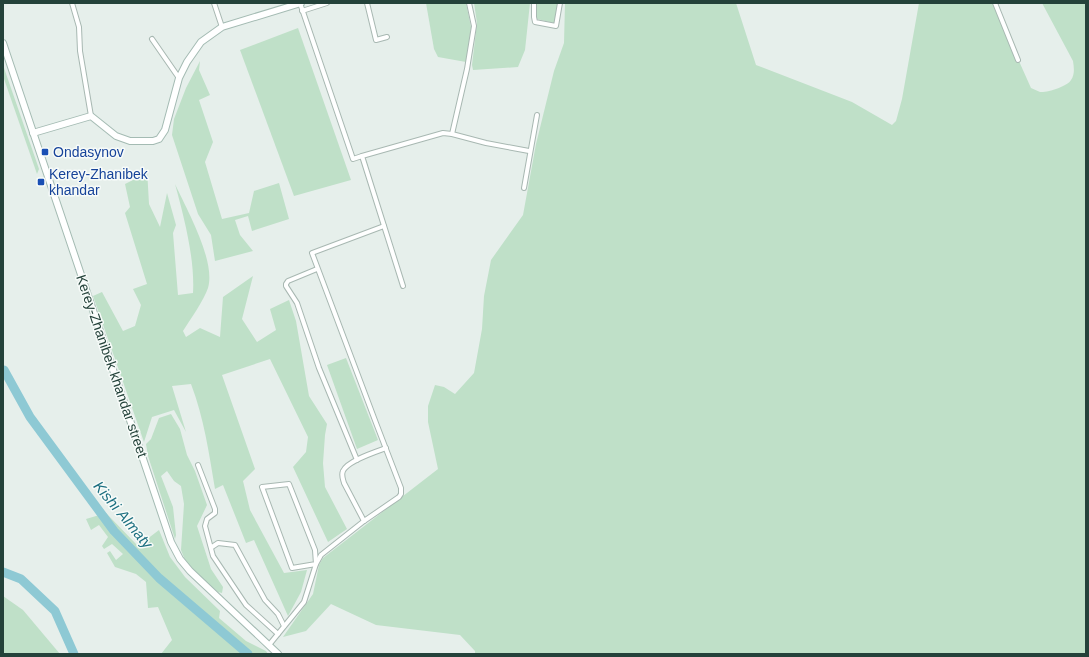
<svg xmlns="http://www.w3.org/2000/svg" width="1089" height="657" font-family="Arial,sans-serif">
<style>
.green{fill:#bfe0c8}
.lines{fill:none;stroke-linecap:round;stroke-linejoin:round}
.river{stroke:#8ec9d4;stroke-width:9}
.street-casing{stroke:#a8b8b2;stroke-width:6}
.secondary-casing{stroke:#a4bbb3;stroke-width:8}
.street{stroke:#fff;stroke-width:4}
.secondary{stroke:#fff;stroke-width:6}
.transit-dot{fill:#1a4fb4;stroke:#f7fbf9;stroke-width:1.5}
.labels{text-anchor:middle;stroke-width:3;stroke-linejoin:round;paint-order:stroke}
.transit-label{font-size:14px;fill:#164399;stroke:#f7fbf9;text-anchor:start}
.street-label{font-size:14px;fill:#24423a;stroke:#f7fbf9}
.water-label{font-size:15px;font-style:italic;fill:#1c6f80;stroke:#f7fbf9}
</style>
<rect width="100%" height="100%" fill="#e6efeb"/>
<!-- green -->
<g class="green">
<path d="M 426,3 L 466,3 L 471,27 L 466,62 L 438,57 L 434,49 Z"/>
<path d="M 474,3 L 530,3 L 525,50 L 518,67 L 473,70 L 472,65 L 477,23 Z"/>
<path d="M 536,3 L 558,3 L 554,23 L 537,19 Z"/>
<path d="M 565,3 L 736,3 L 756,65 L 852,102 L 892,125 L 896,121 L 902,99 L 919,3 L 993,3 L 1031,88 C 1034,89 1037,91 1040,92 C 1047,93 1068,86 1071,80 C 1075,74 1074,68 1073,61 L 1042,3 L 1086,3 L 1086,654 L 475,654 L 475,651 L 460,635 L 376,625 L 331,604 L 306,631 L 283,637 L 313,594 L 319,565 L 323,558 L 438,469 L 428,422 L 428,406 L 435,385 L 444,387 L 455,394 L 474,373 L 482,329 L 484,296 L 491,260 L 523,215 L 536,144 L 554,71 L 564,43 Z"/>
<path d="M 298,28 L 351,180 L 294,196 L 240,50 Z"/>
<path d="M 200,61 L 199,70 L 210,95 L 199,100 L 213,142 L 205,162 L 222,219 L 249,213 L 254,191 L 279,183 L 289,219 L 252,231 L 248,216 L 235,220 L 240,235 L 253,251 L 215,261 L 211,235 L 198,214 L 172,135 L 174,119 L 186,88 Z"/>
<path d="M 3,65 L 39,169 L 37,174 L 3,76 Z"/>
<path d="M 147,169 L 149,204 L 160,227 L 167,193 L 176,225 L 173,233 L 178,295 L 193,293 C 195,259 184,217 175,184 C 187,210 216,261 208,288 C 204,300 190,320 183,331 L 186,337 L 200,328 L 220,337 L 223,297 L 253,276 L 242,319 L 257,342 L 276,330 L 270,309 L 289,300 L 296,321 L 309,396 L 327,424 L 325,435 L 323,463 L 325,487 L 347,529 L 328,542 L 293,467 L 306,452 L 308,437 L 270,359 L 222,375 L 255,469 L 243,481 L 250,510 L 284,573 L 307,570 L 301,592 L 288,616 L 254,540 L 246,543 L 223,485 L 215,489 C 209,453 204,418 191,384 L 172,386 L 186,432 L 174,410 L 152,417 L 144,442 L 93,296 L 102,292 L 123,331 L 135,326 L 141,305 L 133,289 L 147,284 L 125,213 L 130,207 L 125,184 L 139,177 Z"/>
<path d="M 346,358 L 378,440 L 357,449 L 327,365 Z"/>
<path d="M 171,414 L 180,429 L 187,455 L 195,471 L 207,505 L 197,526 L 211,569 L 223,587 L 222,593 L 218,592 L 196,573 L 185,560 L 181,550 L 184,504 L 181,486 L 174,481 L 167,471 L 161,476 L 173,507 L 176,535 L 175,539 L 148,456 L 146,444 L 151,439 L 159,418 Z"/>
<path d="M 106,513 L 138,546 L 159,530 L 170,557 L 185,577 L 220,611 L 219,618 L 246,641 L 266,651 L 268,654 L 161,654 L 172,640 L 158,607 L 148,608 L 146,582 L 136,574 L 115,567 L 107,553 L 110,551 L 116,560 L 123,554 L 112,544 L 104,549 L 102,546 L 108,537 L 99,525 L 91,530 L 86,519 Z"/>
<path d="M 3,596 L 23,610 L 60,654 L 3,654 Z"/>
</g>
<g class="lines">
<!-- river -->
<g class="river">
<path d="M 4,370 L 30,417 L 114,531 L 159,578 L 248,654"/>
<path d="M 3,572 L 21,579 L 55,611 L 74,654"/>
</g>
<!-- street casing -->
<g class="street-casing">
<g id="street">
<path d="M 72,3 L 79,27 L 80,51 L 91,116"/>
<path d="M 214,3 L 222,27"/>
<path d="M 300,3 L 353,159 L 362,156 L 403,286"/>
<path d="M 367,3 L 376,40 L 387,37"/>
<path d="M 534,3 L 534,17 L 535,22 L 556,26 L 560,3"/>
<path d="M 995,3 L 1018,60"/>
<path d="M 302,11 L 327,3"/>
<path d="M 152,39 L 179,78"/>
<path d="M 452,134 L 467,69 L 474,26 L 469,3"/>
<path d="M 362,156 L 443,133 L 452,134 L 486,143 L 529,151"/>
<path d="M 524,188 L 537,115"/>
<path d="M 317,269 L 288,281 L 286,284 L 286,286 L 297,303 L 319,368 L 357,460"/>
<path d="M 198,465 L 215,509 L 215,513 L 207,519 L 205,526 L 213,556 L 246,605 L 278,634"/>
<path d="M 289,484 L 315,550 L 316,564 L 292,568 L 262,487 Z"/>
<path d="M 364,521 L 344,483 C 343,479 341,475 343,471 C 347,461 375,452 386,448"/>
<path d="M 212,547 L 218,543 L 235,545 L 265,600 L 278,614 L 284,626"/>
<path d="M 269,645 L 304,602 L 316,564 L 321,555 L 364,521 L 399,497 L 401,494 L 401,488 L 376,423 L 312,253 L 384,226"/>
</g>
</g>
<!-- secondary casing -->
<g class="secondary-casing">
<g id="secondary">
<path d="M 3,43 L 171,542 L 180,559 L 190,571 L 278,654"/>
<path d="M 33,133 L 91,116 L 116,136 L 130,141 L 153,141 L 159,139 L 165,130 L 179,78 L 187,62 L 201,42 L 222,27 L 301,3"/>
</g>
</g>
<!-- street -->
<use href="#street" class="street"/>
<!-- secondary -->
<use href="#secondary" class="secondary"/>
</g>
<!-- markers -->
<g class="transit-dot">
<rect x="41" y="148" width="8" height="8" rx="2"/>
<rect x="37" y="178" width="8" height="8" rx="2"/>
</g>
<g class="labels">
<!-- transit labels -->
<g class="transit-label">
<text x="53" y="157">Ondasynov</text>
<text x="49" y="179">Kerey-Zhanibek<tspan x="49" dy="16">khandar</tspan></text>
</g>
<!-- street labels -->
<g class="street-label">
<text transform="translate(112 366) rotate(71)" y="5">Kerey-Zhanibek khandar street</text>
</g>
<!-- water labels -->
<g class="water-label">
<text transform="translate(123 515) rotate(50)" y="5">Kіshі Almaty</text>
</g>
</g>
<!-- border -->
<rect width="1089" height="657" fill="none" stroke="#24423a" stroke-width="8"/>
</svg>
